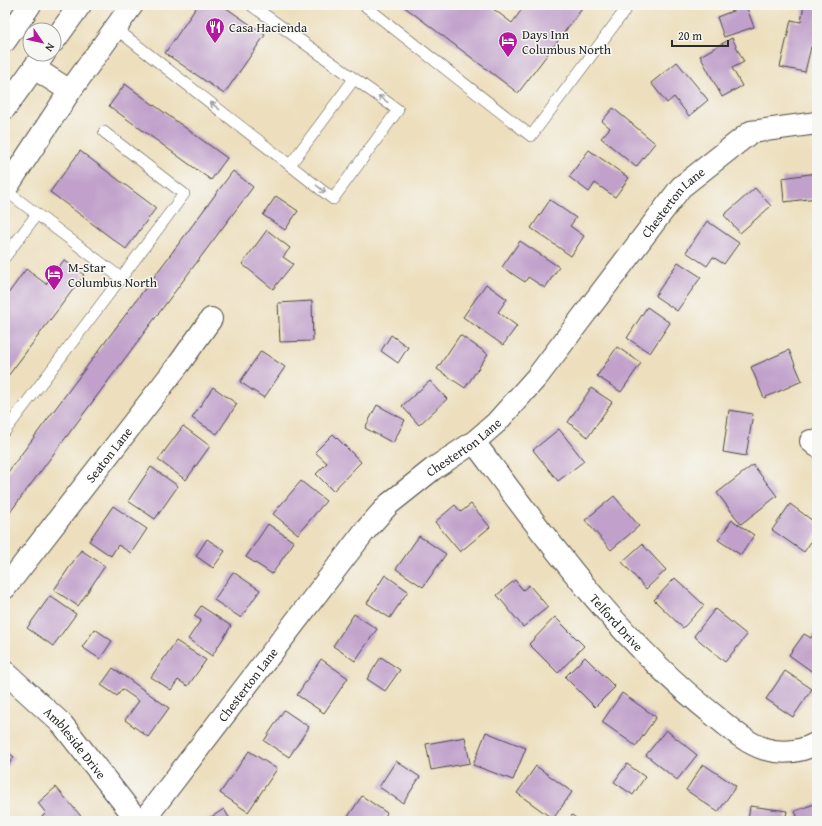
<svg xmlns="http://www.w3.org/2000/svg" width="822" height="826" font-family="'Gentium Book Plus',serif">
<style>
.building{fill:#c1a1cb}
.lines{fill:none;stroke-linecap:round;stroke-linejoin:round}
.service-casing{stroke:#484641;stroke-width:12}
.minor-casing{stroke:#484641;stroke-width:24}
.primary-casing{stroke:#484641;stroke-width:24}
.service{stroke:#fff;stroke-width:11}
.minor{stroke:#fff;stroke-width:22}
.primary{stroke:#fff;stroke-width:22}
.oneway{stroke:#a0a0a0}
.labels{text-anchor:middle;stroke-width:3;stroke-linejoin:round;paint-order:stroke}
.poi-label{font-size:13px;fill:#2b2b2b;stroke:#f6f6f2;text-anchor:start}
.street-label{font-size:13px;fill:#2b2b2b;stroke:#f6f6f2}
</style>
<rect width="100%" height="100%" fill="#f6f6f2"/>
<filter id="ink" filterUnits="userSpaceOnUse"><feTurbulence type="fractalNoise" baseFrequency=".025" numOctaves="2"/><feDisplacementMap in="SourceGraphic" scale="8" xChannelSelector="R" yChannelSelector="G"/><feConvolveMatrix kernelMatrix="1 2 1 2 8 2 1 2 1" color-interpolation-filters="sRGB"/></filter>
<filter id="wash" filterUnits="userSpaceOnUse"><feTurbulence type="fractalNoise" baseFrequency=".012" numOctaves="4" result="noise"/><feDisplacementMap in="SourceGraphic" scale="16" xChannelSelector="R" yChannelSelector="G"/><feGaussianBlur stdDeviation="0.9" result="paint"/><feColorMatrix in="noise" values="0 0 0 0 0 0 0 0 0 0 0 0 0 0 0 0 0 1.4 0 .05"/><feComposite in="paint" operator="in"/></filter>
<g filter="url(#wash)">
<rect width="100%" height="100%" fill="#eddfbd"/>
<g id="blocks">
<!-- building -->
<g class="building">
<path d="M 198,5 L 222,5 L 265,35 L 224,94 L 165,53 Z"/>
<path d="M 402,5 L 488,5 L 512,23 L 525,5 L 585,5 L 518,93 Z"/>
<path d="M 804,5 L 817,5 L 817,48 L 811,47 L 805,72 L 780,67 L 791,20 L 801,22 Z"/>
<path d="M 746,6 L 754,27 L 724,37 L 717,17 Z"/>
<path d="M 732,38 L 744,62 L 732,68 L 742,86 L 722,97 L 700,56 Z"/>
<path d="M 677,62 L 708,100 L 689,116 L 674,97 L 667,103 L 651,83 Z"/>
<path d="M 125,84 L 227,158 L 211,180 L 109,106 Z"/>
<path d="M 613,108 L 655,143 L 636,167 L 601,138 L 610,128 L 602,121 Z"/>
<path d="M 589,150 L 629,178 L 615,197 L 595,183 L 589,192 L 569,177 Z"/>
<path d="M 80,151 L 156,208 L 126,249 L 50,192 Z"/>
<path d="M 233,171 L 253,187 L 5,519 L 5,476 Z"/>
<path d="M 817,173 L 817,198 L 784,202 L 782,178 Z"/>
<path d="M 755,188 L 771,206 L 740,233 L 724,215 Z"/>
<path d="M 276,196 L 298,211 L 285,230 L 263,215 Z"/>
<path d="M 550,200 L 576,218 L 570,226 L 584,236 L 571,256 L 531,228 Z"/>
<path d="M 707,221 L 739,243 L 724,264 L 713,257 L 707,266 L 686,252 Z"/>
<path d="M 267,230 L 290,248 L 283,257 L 293,264 L 273,289 L 242,264 Z"/>
<path d="M 520,241 L 559,267 L 545,288 L 528,277 L 525,282 L 502,267 Z"/>
<path d="M 64,260 L 84,275 L 5,380 L 5,298 L 26,269 L 46,284 Z"/>
<path d="M 678,262 L 701,277 L 677,311 L 655,296 Z"/>
<path d="M 486,284 L 507,299 L 498,312 L 517,326 L 503,345 L 463,317 Z"/>
<path d="M 312,301 L 313,341 L 280,342 L 278,303 Z"/>
<path d="M 647,307 L 670,323 L 650,353 L 627,338 Z"/>
<path d="M 391,335 L 408,347 L 398,363 L 381,351 Z"/>
<path d="M 460,335 L 488,354 L 465,388 L 437,369 Z"/>
<path d="M 617,347 L 641,363 L 621,392 L 597,376 Z"/>
<path d="M 789,350 L 802,381 L 764,398 L 751,367 Z"/>
<path d="M 261,351 L 285,367 L 264,398 L 240,382 Z"/>
<path d="M 430,381 L 447,399 L 419,425 L 402,406 Z"/>
<path d="M 213,387 L 237,404 L 217,434 L 192,418 Z"/>
<path d="M 591,388 L 612,402 L 588,437 L 568,422 Z"/>
<path d="M 377,405 L 405,420 L 393,443 L 365,428 Z"/>
<path d="M 729,410 L 753,414 L 746,456 L 723,452 Z"/>
<path d="M 183,426 L 210,446 L 186,480 L 158,460 Z"/>
<path d="M 559,429 L 584,461 L 558,481 L 533,450 Z"/>
<path d="M 333,434 L 361,462 L 333,491 L 316,474 L 327,463 L 315,452 Z"/>
<path d="M 753,465 L 777,496 L 741,524 L 717,493 Z"/>
<path d="M 151,467 L 178,486 L 155,519 L 128,501 Z"/>
<path d="M 301,481 L 326,501 L 298,534 L 273,514 Z"/>
<path d="M 614,496 L 639,526 L 611,550 L 585,520 Z"/>
<path d="M 471,504 L 490,527 L 460,552 L 435,522 L 455,505 L 461,512 Z"/>
<path d="M 790,504 L 817,524 L 817,533 L 804,552 L 772,530 Z"/>
<path d="M 113,506 L 147,529 L 131,553 L 118,545 L 111,556 L 89,541 Z"/>
<path d="M 732,520 L 754,535 L 741,555 L 718,540 Z"/>
<path d="M 268,524 L 294,542 L 272,574 L 246,557 Z"/>
<path d="M 419,536 L 446,554 L 423,587 L 396,569 Z"/>
<path d="M 207,539 L 225,551 L 213,568 L 196,556 Z"/>
<path d="M 642,544 L 666,570 L 646,589 L 622,562 Z"/>
<path d="M 81,550 L 105,566 L 78,606 L 54,590 Z"/>
<path d="M 233,572 L 260,590 L 241,618 L 214,600 Z"/>
<path d="M 385,575 L 408,591 L 390,618 L 367,603 Z"/>
<path d="M 675,578 L 704,605 L 683,628 L 654,600 Z"/>
<path d="M 515,580 L 523,590 L 529,585 L 548,607 L 523,627 L 497,595 Z"/>
<path d="M 50,596 L 76,614 L 53,646 L 27,628 Z"/>
<path d="M 201,606 L 231,626 L 212,656 L 188,639 L 201,620 L 194,616 Z"/>
<path d="M 715,609 L 747,635 L 725,662 L 694,636 Z"/>
<path d="M 354,614 L 377,629 L 355,661 L 333,646 Z"/>
<path d="M 555,617 L 584,646 L 558,673 L 529,644 Z"/>
<path d="M 95,629 L 112,641 L 100,659 L 82,647 Z"/>
<path d="M 817,629 L 817,675 L 789,655 L 804,634 L 811,638 Z"/>
<path d="M 176,641 L 206,660 L 188,686 L 178,680 L 171,690 L 151,677 Z"/>
<path d="M 381,657 L 400,670 L 385,691 L 367,679 Z"/>
<path d="M 585,657 L 615,687 L 595,707 L 565,677 Z"/>
<path d="M 321,659 L 348,678 L 324,713 L 297,695 Z"/>
<path d="M 113,668 L 169,708 L 148,737 L 125,720 L 139,701 L 122,689 L 117,696 L 101,685 Z"/>
<path d="M 785,671 L 812,689 L 793,717 L 766,699 Z"/>
<path d="M 622,693 L 656,717 L 636,746 L 602,722 Z"/>
<path d="M 284,710 L 309,727 L 289,757 L 264,741 Z"/>
<path d="M 666,730 L 697,755 L 677,780 L 646,755 Z"/>
<path d="M 486,732 L 526,748 L 513,780 L 473,765 Z"/>
<path d="M 465,737 L 470,763 L 431,770 L 426,744 Z"/>
<path d="M 5,750 L 14,757 L 5,770 Z"/>
<path d="M 249,751 L 277,769 L 248,812 L 220,793 Z"/>
<path d="M 396,761 L 420,777 L 403,803 L 379,787 Z"/>
<path d="M 627,764 L 645,777 L 633,795 L 614,782 Z"/>
<path d="M 703,764 L 736,786 L 718,812 L 686,790 Z"/>
<path d="M 536,766 L 572,792 L 553,819 L 517,793 Z"/>
<path d="M 56,787 L 85,821 L 43,821 L 41,818 L 46,813 L 38,803 Z"/>
<path d="M 362,796 L 387,813 L 382,821 L 345,821 Z"/>
<path d="M 817,803 L 817,821 L 799,821 L 795,811 Z"/>
<path d="M 750,806 L 787,811 L 785,821 L 748,821 Z"/>
<path d="M 224,809 L 231,821 L 205,821 Z"/>
<path d="M 572,815 L 580,821 L 568,821 Z"/>
</g>
</g>
</g>
<g filter="url(#ink)">
<use href="#blocks" fill-opacity="0" stroke="#484641" stroke-width="1"/>
<g class="lines">
<!-- service casing -->
<g class="service-casing">
<g id="service">
<path d="M 364,5 L 531,136 L 629,5"/>
<path d="M 115,28 L 333,199 L 398,110 L 251,5"/>
<path d="M 104,132 L 184,194 L 121,278"/>
<path d="M 290,165 L 354,79"/>
<path d="M 5,190 L 121,278 L 5,431"/>
<path d="M 5,257 L 37,214"/>
</g>
</g>
<!-- minor casing -->
<g class="minor-casing">
<g id="minor">
<path d="M 34,68 L 70,91"/>
<path d="M 5,190 L 70,91 L 132,5"/>
<path d="M 811,441 L 817,446"/>
<path id="s1" d="M 474,442 C 546,538 619,641 715,716 C 730,728 746,743 765,749 C 783,754 801,752 817,743"/>
<path id="s2" d="M 5,588 L 179,364 L 211,319"/>
<path id="s3" d="M 5,672 L 62,724 L 138,821"/>
<path id="s4" d="M 143,821 L 364,532 L 389,504 L 433,469 L 474,442 L 496,423 L 537,377 L 681,187 L 751,132 L 817,123"/>
</g>
</g>
<!-- primary casing -->
<g class="primary-casing">
<g id="primary">
<path d="M 5,41 L 30,5"/>
<path d="M 54,41 L 80,5"/>
<path d="M 5,108 L 44,54"/>
</g>
</g>
<!-- service -->
<use href="#service" class="service"/>
<!-- minor -->
<use href="#minor" class="minor"/>
<!-- primary -->
<use href="#primary" class="primary"/>
</g>
<!-- one-way arrows -->
<defs><path id="oneway-shaft" d="M-6 0H5M1.5-3L5.5 0L1.5 3" fill="none" stroke-width="1.6" stroke-linecap="round" stroke-linejoin="round"/></defs>
<g class="oneway">
<use href="#oneway-shaft" transform="translate(383 99) rotate(-145)"/>
<use href="#oneway-shaft" transform="translate(215 106) rotate(-142)"/>
<use href="#oneway-shaft" transform="translate(321 189) rotate(39)"/>
</g>
</g>
<!-- icons -->
<defs>
<g id="restaurant-pin" transform="scale(1)"><path d="M0 17L-7.5 6A9.5 9.5 0 1 1 7.5 6Z" fill="#b5179e" stroke="#f6f6f2"/><path d="M-5-6h1v4h1v-4h1v4h1v-4h1v5L-1.5 .5V6h-2V.5L-5-1ZM5-6V6H3V1.5H1.5Q1.5-4 5-6Z" fill="#fff"/></g>
<g id="hotel-pin" transform="scale(1)"><path d="M0 17L-7.5 6A9.5 9.5 0 1 1 7.5 6Z" fill="#b5179e" stroke="#f6f6f2"/><path d="M-6-4.5h1.5V1H6V5H4.5V3h-9V5H-6ZM-4 0a1.8 1.8 0 1 1 3.6 0ZM.5 0V-2.5h3Q6-2.5 6 0Z" fill="#fff"/></g>
</defs>
<g fill-rule="evenodd">
<use href="#restaurant-pin" x="215" y="27"/>
<use href="#hotel-pin" x="508" y="41"/>
<use href="#hotel-pin" x="54" y="274"/>
</g>
<g class="labels">
<!-- poi labels -->
<g class="poi-label">
<text x="229" y="32">Casa Hacienda</text>
<text x="522" y="39">Days Inn<tspan x="522" dy="15">Columbus North</tspan></text>
<text x="68" y="272">M-Star<tspan x="68" dy="15">Columbus North</tspan></text>
</g>
<!-- street labels -->
<g class="street-label">
<text dy="5" stroke="none"><textPath href="#s4" startOffset="819">Chesterton Lane</textPath></text>
<text dy="5" stroke="none"><textPath href="#s4" startOffset="495">Chesterton Lane</textPath></text>
<text dy="5" stroke="none"><textPath href="#s2" startOffset="169">Seaton Lane</textPath></text>
<text dy="5" stroke="none"><textPath href="#s1" startOffset="230">Telford Drive</textPath></text>
<text dy="5" stroke="none"><textPath href="#s4" startOffset="172">Chesterton Lane</textPath></text>
<text dy="5" stroke="none"><textPath href="#s3" startOffset="100">Ambleside Drive</textPath></text>
</g>
</g>
<!-- margin -->
<rect width="822" height="826" fill="none" stroke="#f6f6f2" stroke-width="20"/>
<!-- north arrow -->
<g transform="translate(42 42) rotate(124)"><circle r="19" fill="#f6f6f2" stroke="#a5a5a2"/>
<path d="M0-3L7 15L0 10L-7 15Z" fill="#b5179e"/>
<text y="-6" font-size="11" font-weight="bold" text-anchor="middle" fill="#2b2b2b">N</text>
</g>
<!-- scale -->
<path d="M672 40v6h56v-6" fill="none" stroke="#2b2b2b" stroke-width="2"/>
<text x="678" y="40" font-size="12" fill="#2b2b2b" stroke="#f6f6f2" stroke-width="3" paint-order="stroke">20 m</text>
</svg>
